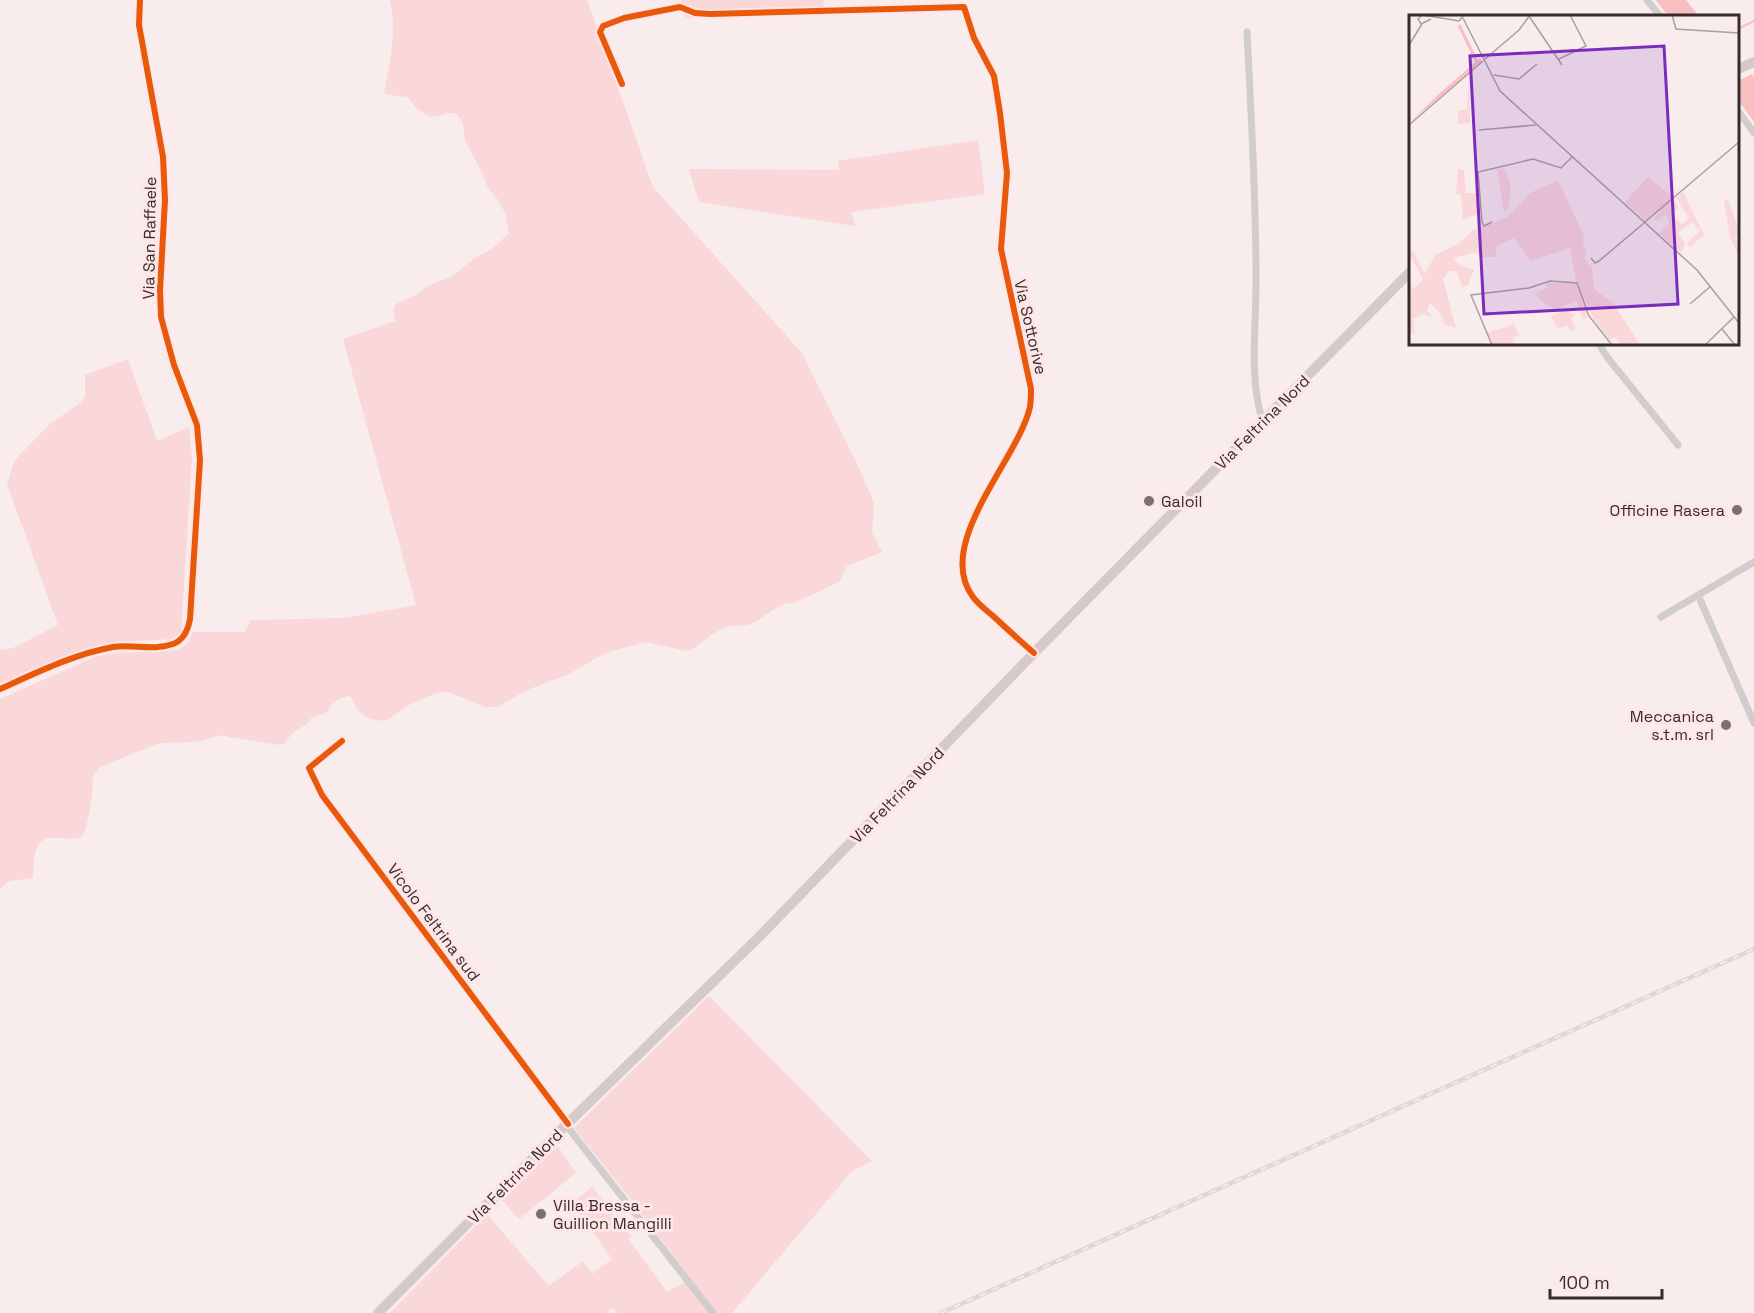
<svg xmlns="http://www.w3.org/2000/svg" width="1754" height="1313" font-family="'Space Grotesk',sans-serif">
<style>
.green{fill:#fad7d8}
.water{fill:#f9bec0}
.lines{fill:none;stroke-linecap:round;stroke-linejoin:round}
.stream{stroke:#f9bec0;stroke-width:2}
.street{stroke:#d1cdcd;stroke-width:7}
.primary{stroke:#d5c9ca;stroke-width:10}
.rail-casing{stroke:#dcd8d8;stroke-width:4.5}
.rail{stroke:#fee6e7;stroke-width:2;stroke-dasharray:7;stroke-linecap:butt}
.cycleway-casing{stroke:#fee6e7;stroke-width:10}
.cycleway{stroke:#e8590c;stroke-width:6}
.poi-dot{fill:#7b6f6f;stroke:#fee6e7;stroke-width:2}
.labels{text-anchor:middle;stroke-width:6;stroke-linejoin:round;paint-order:stroke}
.street-label{font-size:16px;fill:#372c2c;stroke:#fee6e7}
.poi-label{font-size:16px;fill:#372c2c;stroke:#fee6e7;text-anchor:start}
.inset-river{fill:none;stroke:#f9bec0;stroke-width:3}
.inset-road{fill:none;stroke:#ab9f9f;stroke-width:1.5}
.view{fill:#7b2cbf;fill-opacity:0.15;stroke:#7b2cbf;stroke-width:3}
.inset-edge{fill:none;stroke:#372c2c;stroke-width:3}
</style>
<rect width="100%" height="100%" fill="#f8ecec"/>
<!-- green -->
<g class="green">
<path d="M 390,0 L 587,0 L 653,187 L 802,353 L 859,468 L 874,503 L 872,532 L 882,552 L 847,566 L 839,582 L 794,603 C 780,601 764,618 751,624 C 745,626 739,625 732,626 C 726,627 720,630 714,633 C 705,638 696,649 687,651 L 646,642 L 605,653 L 569,674 L 527,690 L 497,707 L 485,707 L 448,692 L 436,693 L 409,705 L 385,721 C 374,720 363,718 357,709 C 354,704 354,700 349,696 C 340,697 330,704 327,712 L 310,719 L 307,724 L 292,733 L 285,743 L 280,745 L 229,737 L 224,735 L 195,742 L 160,743 L 149,747 L 100,767 L 93,777 C 93,791 89,825 82,837 C 67,843 42,829 36,850 C 33,859 34,869 33,878 L 9,881 L 0,889 L 0,699 L 95,657 L 115,653 L 178,650 L 187,644 L 193,632 L 245,632 L 251,620 L 344,618 L 416,605 L 343,339 L 395,321 L 393,309 L 396,304 L 418,294 L 427,286 L 451,277 L 476,257 L 492,249 L 509,233 L 506,215 L 498,200 L 487,186 L 483,174 L 465,141 L 463,123 L 457,114 C 449,112 446,113 438,116 C 425,120 414,105 407,97 L 389,95 L 384,93 C 390,63 397,30 390,0 Z"/>
<path d="M 681,0 L 823,0 L 824,13 L 686,18 Z"/>
<path d="M 978,140 L 985,194 L 851,212 L 855,226 L 699,202 L 689,169 L 839,170 L 838,161 Z"/>
<path d="M 128,359 L 157,441 L 189,427 L 192,457 L 181,633 L 174,639 L 114,642 L 91,647 L 0,687 L 0,650 L 13,648 L 58,625 L 7,484 L 15,460 L 49,425 L 81,402 L 85,396 L 85,375 Z"/>
<path d="M 709,996 L 872,1161 L 852,1171 L 732,1313 L 716,1313 L 636,1206 L 574,1128 Z"/>
<path d="M 555,1142 L 576,1173 L 519,1219 L 500,1198 Z"/>
<path d="M 592,1187 L 631,1236 L 628,1239 L 667,1292 L 685,1282 L 710,1313 L 617,1313 L 613,1307 L 606,1313 L 390,1313 L 487,1214 L 549,1286 L 583,1261 L 592,1274 L 612,1259 L 572,1203 Z"/>
</g>
<!-- water -->
<g class="water">
<path d="M 1656,0 L 1686,0 L 1699,16 L 1668,16 Z"/>
<path d="M 1752,74 L 1754,78 L 1754,122 L 1738,100 L 1738,81 Z"/>
</g>
<g class="lines">
<!-- stream -->
<path class="stream" d="M 1738,29 L 1754,21"/>
<!-- street -->
<g class="street">
<path d="M 1647,0 L 1660,16"/>
<path d="M 1247,32 C 1251,114 1256,194 1256,275 C 1257,319 1248,381 1263,421"/>
<path d="M 622,84 L 600,32 L 603,26 L 624,18 L 680,7 L 695,13 L 710,14 L 964,7 L 974,38 L 994,76 L 1000,113 L 1007,173 L 1001,249 L 1031,389 C 1031,394 1031,401 1030,407 C 1018,460 933,544 973,597 C 978,604 986,610 993,616 C 1006,628 1020,641 1034,653"/>
<path d="M 1738,111 L 1754,133"/>
<path d="M 1599,344 L 1607,357 L 1678,445"/>
<path d="M 1698,595 L 1754,723"/>
<path d="M 1661,617 L 1754,562"/>
<path d="M 0,689 C 36,673 74,654 113,647 C 132,644 154,651 173,644 C 184,640 188,630 190,619 L 200,460 L 197,425 L 174,365 L 161,317 L 160,290 L 165,200 L 163,157 L 139,25 L 140,0"/>
<path d="M 342,741 L 309,768 L 322,795 L 568,1124"/>
<path d="M 566,1125 L 713,1313"/>
</g>
<!-- primary -->
<g class="primary">
<path d="M 1738,69 L 1754,62"/>
<path d="M 378,1313 L 566,1125 L 760,936 L 1034,653 L 1410,272"/>
</g>
<!-- rail casing -->
<g class="rail-casing">
<path id="rail" d="M 941,1313 L 1754,949"/>
</g>
<!-- rail -->
<use href="#rail" class="rail"/>
<!-- cycleway casing -->
<g class="cycleway-casing">
<g id="cycleway">
<path d="M 622,84 L 600,32 L 603,26 L 624,18 L 680,7 L 695,13 L 710,14 L 964,7 L 974,38 L 994,76 L 1000,113 L 1007,173 L 1001,249 L 1031,389 C 1031,394 1031,401 1030,407 C 1018,460 933,544 973,597 C 978,604 986,610 993,616 C 1006,628 1020,641 1034,653"/>
<path d="M 0,689 C 36,673 74,654 113,647 C 132,644 154,651 173,644 C 184,640 188,630 190,619 L 200,460 L 197,425 L 174,365 L 161,317 L 160,290 L 165,200 L 163,157 L 139,25 L 140,0"/>
<path d="M 342,741 L 309,768 L 322,795 L 568,1124"/>
</g>
</g>
<!-- cycleway -->
<use href="#cycleway" class="cycleway"/>
</g>
<!-- markers -->
<g class="poi-dot">
<circle cx="1149" cy="501" r="6"/>
<circle cx="1737" cy="510" r="6"/>
<circle cx="1726" cy="725" r="6"/>
<circle cx="541" cy="1214" r="6"/>
</g>
<g class="labels">
<!-- street labels -->
<g class="street-label">
<text transform="translate(149 238) rotate(-89)" y="6">Via San Raffaele</text>
<text transform="translate(1031 327) rotate(77)" y="6">Via Sottorive</text>
<text transform="translate(1262 422) rotate(-45)" y="6">Via Feltrina Nord</text>
<text transform="translate(897 795) rotate(-46)" y="6">Via Feltrina Nord</text>
<text transform="translate(434 922) rotate(53)" y="6">Vicolo Feltrina sud</text>
<text transform="translate(515 1176) rotate(-45)" y="6">Via Feltrina Nord</text>
</g>
<!-- poi labels -->
<g class="poi-label">
<text x="1161" y="507">Galoil</text>
<text x="1725" y="516" text-anchor="end">Officine Rasera</text>
<text x="1714" y="722" text-anchor="end">Meccanica<tspan x="1714" dy="18">s.t.m. srl</tspan></text>
<text x="553" y="1211">Villa Bressa -<tspan x="553" dy="18">Guillion Mangilli</tspan></text>
</g>
</g>
<!-- overview -->
<g transform="translate(1409 15)">
<rect width="330" height="330" fill="#f8ecec"/>
<path d="M 60,59 L 61,108 L 49,109 L 49,96 L 58,94 ZM 96,153 L 102,172 L 99,195 L 95,197 L 88,154 ZM 49,154 L 55,155 L 57,178 L 71,178 L 72,198 L 54,205 L 52,179 L 47,179 ZM 239,162 L 264,182 L 270,193 L 263,199 L 273,210 L 280,203 L 267,183 L 274,177 L 295,220 L 281,232 L 278,228 L 291,216 L 283,207 L 269,218 L 276,228 L 272,238 L 250,218 L 260,209 L 258,202 L 256,200 L 248,206 L 245,203 L 259,188 L 237,206 L 216,187 ZM 149,165 L 175,221 L 174,230 L 178,237 L 175,243 L 183,252 L 185,274 L 204,288 L 231,330 L 211,330 L 207,322 L 201,325 L 185,305 L 167,266 L 161,233 L 122,246 L 105,223 L 88,231 L 86,242 L 71,242 L 68,237 L 44,243 L 50,250 L 65,255 L 59,270 L 53,273 L 48,256 L 40,256 L 34,264 L 47,313 L 35,309 L 32,299 L 21,288 L 18,296 L 24,303 L 14,299 L 4,304 L 6,318 L 0,319 L 0,270 L 5,274 L 14,264 L 0,238 L 4,236 L 16,259 L 26,240 L 51,228 L 63,216 L 98,202 L 121,178 ZM 319,184 L 330,217 L 326,220 L 330,240 L 321,223 L 315,185 ZM 136,268 L 167,268 L 179,302 L 174,304 L 167,286 L 146,295 L 130,284 L 127,278 L 138,273 ZM 159,294 L 161,299 L 168,299 L 162,303 L 167,314 L 162,317 L 158,310 L 149,314 L 142,301 ZM 105,309 L 110,320 L 103,323 L 105,329 L 84,330 L 78,318 Z" fill="#fad7d8"/>
<path d="M 71,43 L 73,46 L 0,108 L 30,79 Z" fill="#f9bec0"/>
<path class="inset-river" d="M 50,10 L 68,47"/>
<path class="inset-road" d="M 13,0 L 9,4 L 12,9 L 22,4M 14,0 L 50,6 L 55,0M 263,0 L 267,14 L 330,18M 120,1 L 153,50M 54,3 L 91,76 L 288,255 L 330,308M 0,30 L 13,9M 150,44 L 177,31 L 161,0M 75,45 L 110,15 L 121,0M 85,60 L 110,64 L 128,49M 0,110 L 74,46M 70,115 L 127,110M 83,207 L 75,211 L 73,207 L 69,157 L 124,144 L 152,153 L 163,142M 236,207 L 330,127M 182,243 L 186,248 L 190,246 L 235,208M 281,289 L 302,271M 313,314 L 326,330M 83,330 L 62,280 L 120,273 L 141,266 L 168,268 L 180,301 L 203,330M 296,330 L 325,302"/>
<path class="view" d="M 255,31 L 269,289 L 75,299 L 61,41 Z"/>
<rect width="330" height="330" class="inset-edge"/>
</g>
<!-- scale -->
<path d="M1550 1289v9h112v-9" fill="none" stroke="#372c2c" stroke-width="3"/>
<text x="1559" y="1289" font-size="18" fill="#372c2c" stroke="#fee6e7" stroke-width="4.5" paint-order="stroke">100 m</text>
</svg>
